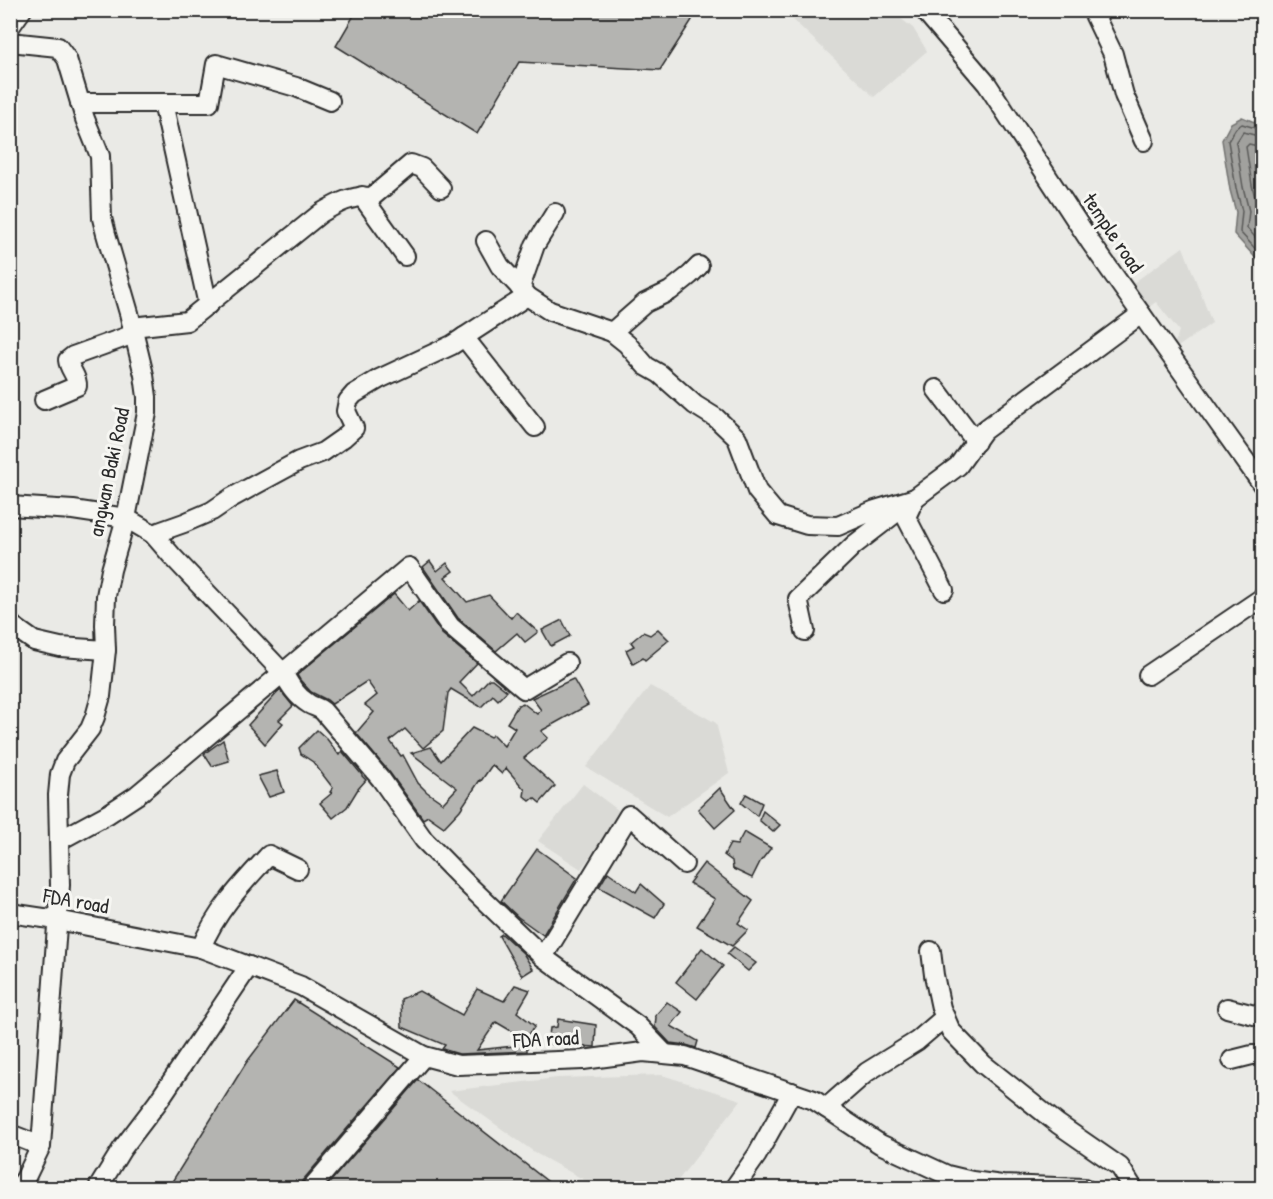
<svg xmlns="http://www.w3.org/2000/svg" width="1273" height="1199" font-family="'Patrick Hand',sans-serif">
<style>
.built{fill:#dadad6}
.water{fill:#a1a19e;stroke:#727270;stroke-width:1.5}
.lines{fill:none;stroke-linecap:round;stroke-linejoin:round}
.shore{stroke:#5a5a59;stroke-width:1.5}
.building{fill:#b4b4b1;stroke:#2b2b2b;stroke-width:1.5;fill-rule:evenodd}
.minor-casing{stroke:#2b2b2b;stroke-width:22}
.minor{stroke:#f6f6f2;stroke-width:18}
.labels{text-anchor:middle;stroke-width:6;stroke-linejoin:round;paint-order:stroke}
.street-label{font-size:21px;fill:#2b2b2b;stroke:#f6f6f2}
</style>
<rect width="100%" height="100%" fill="#eaeae6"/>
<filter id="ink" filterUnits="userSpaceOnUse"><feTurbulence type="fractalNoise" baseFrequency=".0167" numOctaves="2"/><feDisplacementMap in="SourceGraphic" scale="12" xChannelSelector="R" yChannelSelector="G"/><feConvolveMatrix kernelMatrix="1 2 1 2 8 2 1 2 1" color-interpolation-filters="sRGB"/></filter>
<g filter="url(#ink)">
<!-- built -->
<g class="built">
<path d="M 784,11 L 891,11 L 913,28 L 927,51 L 874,97 Z"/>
<path d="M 1183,247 L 1212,323 L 1172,351 L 1179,331 L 1156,302 L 1146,309 L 1129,286 Z"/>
<path d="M 650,686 L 716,723 L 729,773 L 667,817 L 586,767 Z"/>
<path d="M 583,784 L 622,813 L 581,869 L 538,841 Z"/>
<path d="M 662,1075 L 741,1100 L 672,1188 L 599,1188 L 537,1154 L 449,1091 L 557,1078 Z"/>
</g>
<!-- water -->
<path class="water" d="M 1242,117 L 1262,125 L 1262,265 L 1234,234 L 1236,212 L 1230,190 L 1222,140 L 1231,123 Z"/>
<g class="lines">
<!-- shore -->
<g class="shore">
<path d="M 1262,130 L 1242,124 L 1236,128 L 1228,141 L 1236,188 L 1242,211 L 1240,232 L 1262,256"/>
<path d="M 1262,137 L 1243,132 L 1236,143 L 1243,187 L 1249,211 L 1247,228 L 1262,245"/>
<path d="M 1262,147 L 1249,144 L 1246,147 L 1252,185 L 1258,210 L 1257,225 L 1262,232"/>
</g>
</g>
<!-- building -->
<g class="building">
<path d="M 357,10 L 692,10 L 692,20 L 660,70 L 519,62 L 477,134 L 336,46 Z"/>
<path d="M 430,561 L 437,571 L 447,563 L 453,571 L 445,577 L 467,602 L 489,595 L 511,618 L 516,612 L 538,632 L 525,642 L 517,633 L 496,651 L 458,618 L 423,567 Z"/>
<path d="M 394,594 L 408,611 L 419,601 L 442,634 L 477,663 L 459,682 L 473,696 L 489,679 L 492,679 L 507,691 L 498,700 L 493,695 L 481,707 L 451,689 L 448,693 L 443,731 L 423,748 L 405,729 L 390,741 L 401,756 L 403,755 L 418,783 L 427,792 L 443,803 L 457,788 L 411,753 L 431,747 L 441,761 L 472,728 L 490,737 L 493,735 L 504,746 L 515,728 L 507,723 L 518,705 L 523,703 L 537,714 L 541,710 L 532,698 L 573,679 L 588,705 L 541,731 L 548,738 L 524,758 L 555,786 L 540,803 L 534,798 L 530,801 L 524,796 L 525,790 L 506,768 L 502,774 L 492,765 L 481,781 L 480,780 L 460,810 L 444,827 L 428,816 L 423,819 L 390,773 L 356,733 L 374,712 L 365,705 L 377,695 L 367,681 L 332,704 L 327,700 L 311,692 L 300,680 L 297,675 Z"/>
<path d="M 562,620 L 570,636 L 551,646 L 542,630 Z"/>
<path d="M 658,629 L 669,640 L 645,660 L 643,658 L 633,664 L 626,650 L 634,646 L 631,642 L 643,632 L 650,635 Z"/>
<path d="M 280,690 L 293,706 L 279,720 L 283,723 L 265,744 L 248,725 Z"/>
<path d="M 317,730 L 327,739 L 339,755 L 342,751 L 362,775 L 362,776 L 366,780 L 358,789 L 347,807 L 333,818 L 320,803 L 332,793 L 330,792 L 333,788 L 313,762 L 301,754 L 299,748 Z"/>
<path d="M 223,740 L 229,761 L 212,766 L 204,754 Z"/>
<path d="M 277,771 L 284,792 L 269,797 L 258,776 Z"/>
<path d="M 720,788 L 735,810 L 715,828 L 698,809 Z"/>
<path d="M 746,794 L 762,803 L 757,816 L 741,803 Z"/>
<path d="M 763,811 L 780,825 L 773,832 L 759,820 Z"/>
<path d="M 744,832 L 771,848 L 760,862 L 752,878 L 733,869 L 732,861 L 724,855 L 730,844 L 737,845 Z"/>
<path d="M 537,849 L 577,878 L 543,935 L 518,917 L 501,901 Z"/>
<path d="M 704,863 L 753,901 L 738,923 L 748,930 L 732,946 L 697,926 L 715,899 L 689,883 Z"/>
<path d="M 608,872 L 636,892 L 641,884 L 664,904 L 655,918 L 599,887 Z"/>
<path d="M 502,934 L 523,953 L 533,969 L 522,976 L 499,936 Z"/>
<path d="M 734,947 L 756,963 L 748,971 L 727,954 Z"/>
<path d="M 702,948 L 723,966 L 697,999 L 676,982 Z"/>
<path d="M 515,985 L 530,990 L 517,1012 L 535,1026 L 527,1037 L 527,1051 L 459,1054 L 442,1049 L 445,1045 L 402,1027 L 401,999 L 419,991 L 462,1015 L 477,989 L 504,1001 ZM 496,1022 L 513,1032 L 514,1046 L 477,1050 Z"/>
<path d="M 294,1000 L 400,1067 L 302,1181 L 300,1188 L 168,1188 L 246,1063 Z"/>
<path d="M 667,1002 L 682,1012 L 671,1026 L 698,1041 L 696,1048 L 686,1045 L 670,1043 L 655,1027 L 656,1017 L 655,1016 Z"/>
<path d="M 558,1019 L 596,1025 L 595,1047 L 548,1044 L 550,1028 L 557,1027 Z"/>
<path d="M 418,1080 L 556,1188 L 325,1188 Z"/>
</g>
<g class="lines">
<!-- minor casing -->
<g class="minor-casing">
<g id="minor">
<path d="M 924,10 L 987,84 L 1091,243 L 1212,414 L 1262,484"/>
<path d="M 1092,10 L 1113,54 L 1124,95 L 1144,141"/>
<path d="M 10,27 L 22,10"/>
<path d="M 10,42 L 58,47 L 67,59 L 85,119 L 100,156 L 102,218 L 106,234 L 129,313 L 144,375 L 147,397 L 147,413 L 126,518 L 111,570 L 106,596 L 105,625 L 106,650 L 101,696 L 95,717 L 90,729 L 65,761 L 60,774 L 58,795 L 60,885 L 41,1146 L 25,1179 L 18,1188"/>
<path d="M 80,103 L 209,103 L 216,64 L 296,87 L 330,101"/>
<path d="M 163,103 L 208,305"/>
<path d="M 362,196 L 405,256"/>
<path d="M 486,241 L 500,266 L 526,294"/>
<path d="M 520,288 L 535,245 L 555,213"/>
<path d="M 132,327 L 187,321 L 321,213 C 338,203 352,195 372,197 L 411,164 L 422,168 L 441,188"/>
<path d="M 612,332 L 627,344 L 646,366 L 660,374 L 695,405 L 716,418 L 737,438 L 757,491 L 778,516 L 807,525 L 838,526 L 875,510 L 915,498 L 854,545 L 798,599 L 805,631"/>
<path d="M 464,337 L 535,427"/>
<path d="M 936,389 L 976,442"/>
<path d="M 44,400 L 77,386 C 78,376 69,370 68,360 L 73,356 L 134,334"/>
<path d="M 10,506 L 73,510 L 126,518 L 153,534 L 172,556 L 283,673 C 290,685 296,696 309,704 C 314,707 318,707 323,711 L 381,779 L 424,840 L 465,882 L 543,957"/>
<path d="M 153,534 L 184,523 L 212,511 L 231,498 L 299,461 L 323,452 L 343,438 L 354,428 L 346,411 L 348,401 L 354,394 L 379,379 L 452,345 L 527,296 L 550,311 L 612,332 L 645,303 L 670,291 L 690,275 L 699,266"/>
<path d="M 944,590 L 906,517 L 915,498 L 958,466 L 983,431 L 1141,314"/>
<path d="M 10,624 L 34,641 L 60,647 L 106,650"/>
<path d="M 1148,675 L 1262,598"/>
<path d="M 60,840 L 108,814 L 137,795 L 409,567 L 450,626 L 524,689 L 567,663"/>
<path d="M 10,913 L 57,920 L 201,948 L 301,986 L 424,1056 L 458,1065 L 583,1060 L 643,1052 L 685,1056 L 814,1100 L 880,1144 L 947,1175 L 972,1181 L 1002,1185 L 1084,1188"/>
<path d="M 201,948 C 216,911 242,884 269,855 L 298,869"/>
<path d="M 931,951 L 934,975 L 941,1008 L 951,1031 L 983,1064 L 1058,1124 L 1120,1167 L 1133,1188"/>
<path d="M 1227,1008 L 1262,1017"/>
<path d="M 664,1053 L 638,1026 L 543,957 L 629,815 L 684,864"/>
<path d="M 1232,1060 L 1252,1055 L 1262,1055"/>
<path d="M 826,1108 L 867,1072 L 917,1041 L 945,1017"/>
<path d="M 10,1134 L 41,1146"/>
<path d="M 98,1188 L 122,1149 L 157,1103 L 249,966"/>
<path d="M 311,1188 L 424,1056"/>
<path d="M 734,1188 L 757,1155 L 792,1092"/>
</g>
</g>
<!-- minor -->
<use href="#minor" class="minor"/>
</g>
</g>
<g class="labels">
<!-- street labels -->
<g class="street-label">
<text transform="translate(1113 233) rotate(56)" y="7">temple road</text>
<text transform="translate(109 472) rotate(-78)" y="7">angwan Baki Road</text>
<text transform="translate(76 901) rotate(10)" y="7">FDA road</text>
<text transform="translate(546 1039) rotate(-3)" y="7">FDA road</text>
</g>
</g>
<!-- margin -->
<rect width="1273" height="1199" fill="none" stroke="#f6f6f2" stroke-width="36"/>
<rect x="18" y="18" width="1237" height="1163" fill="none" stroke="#2b2b2b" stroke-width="2" filter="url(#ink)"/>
</svg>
